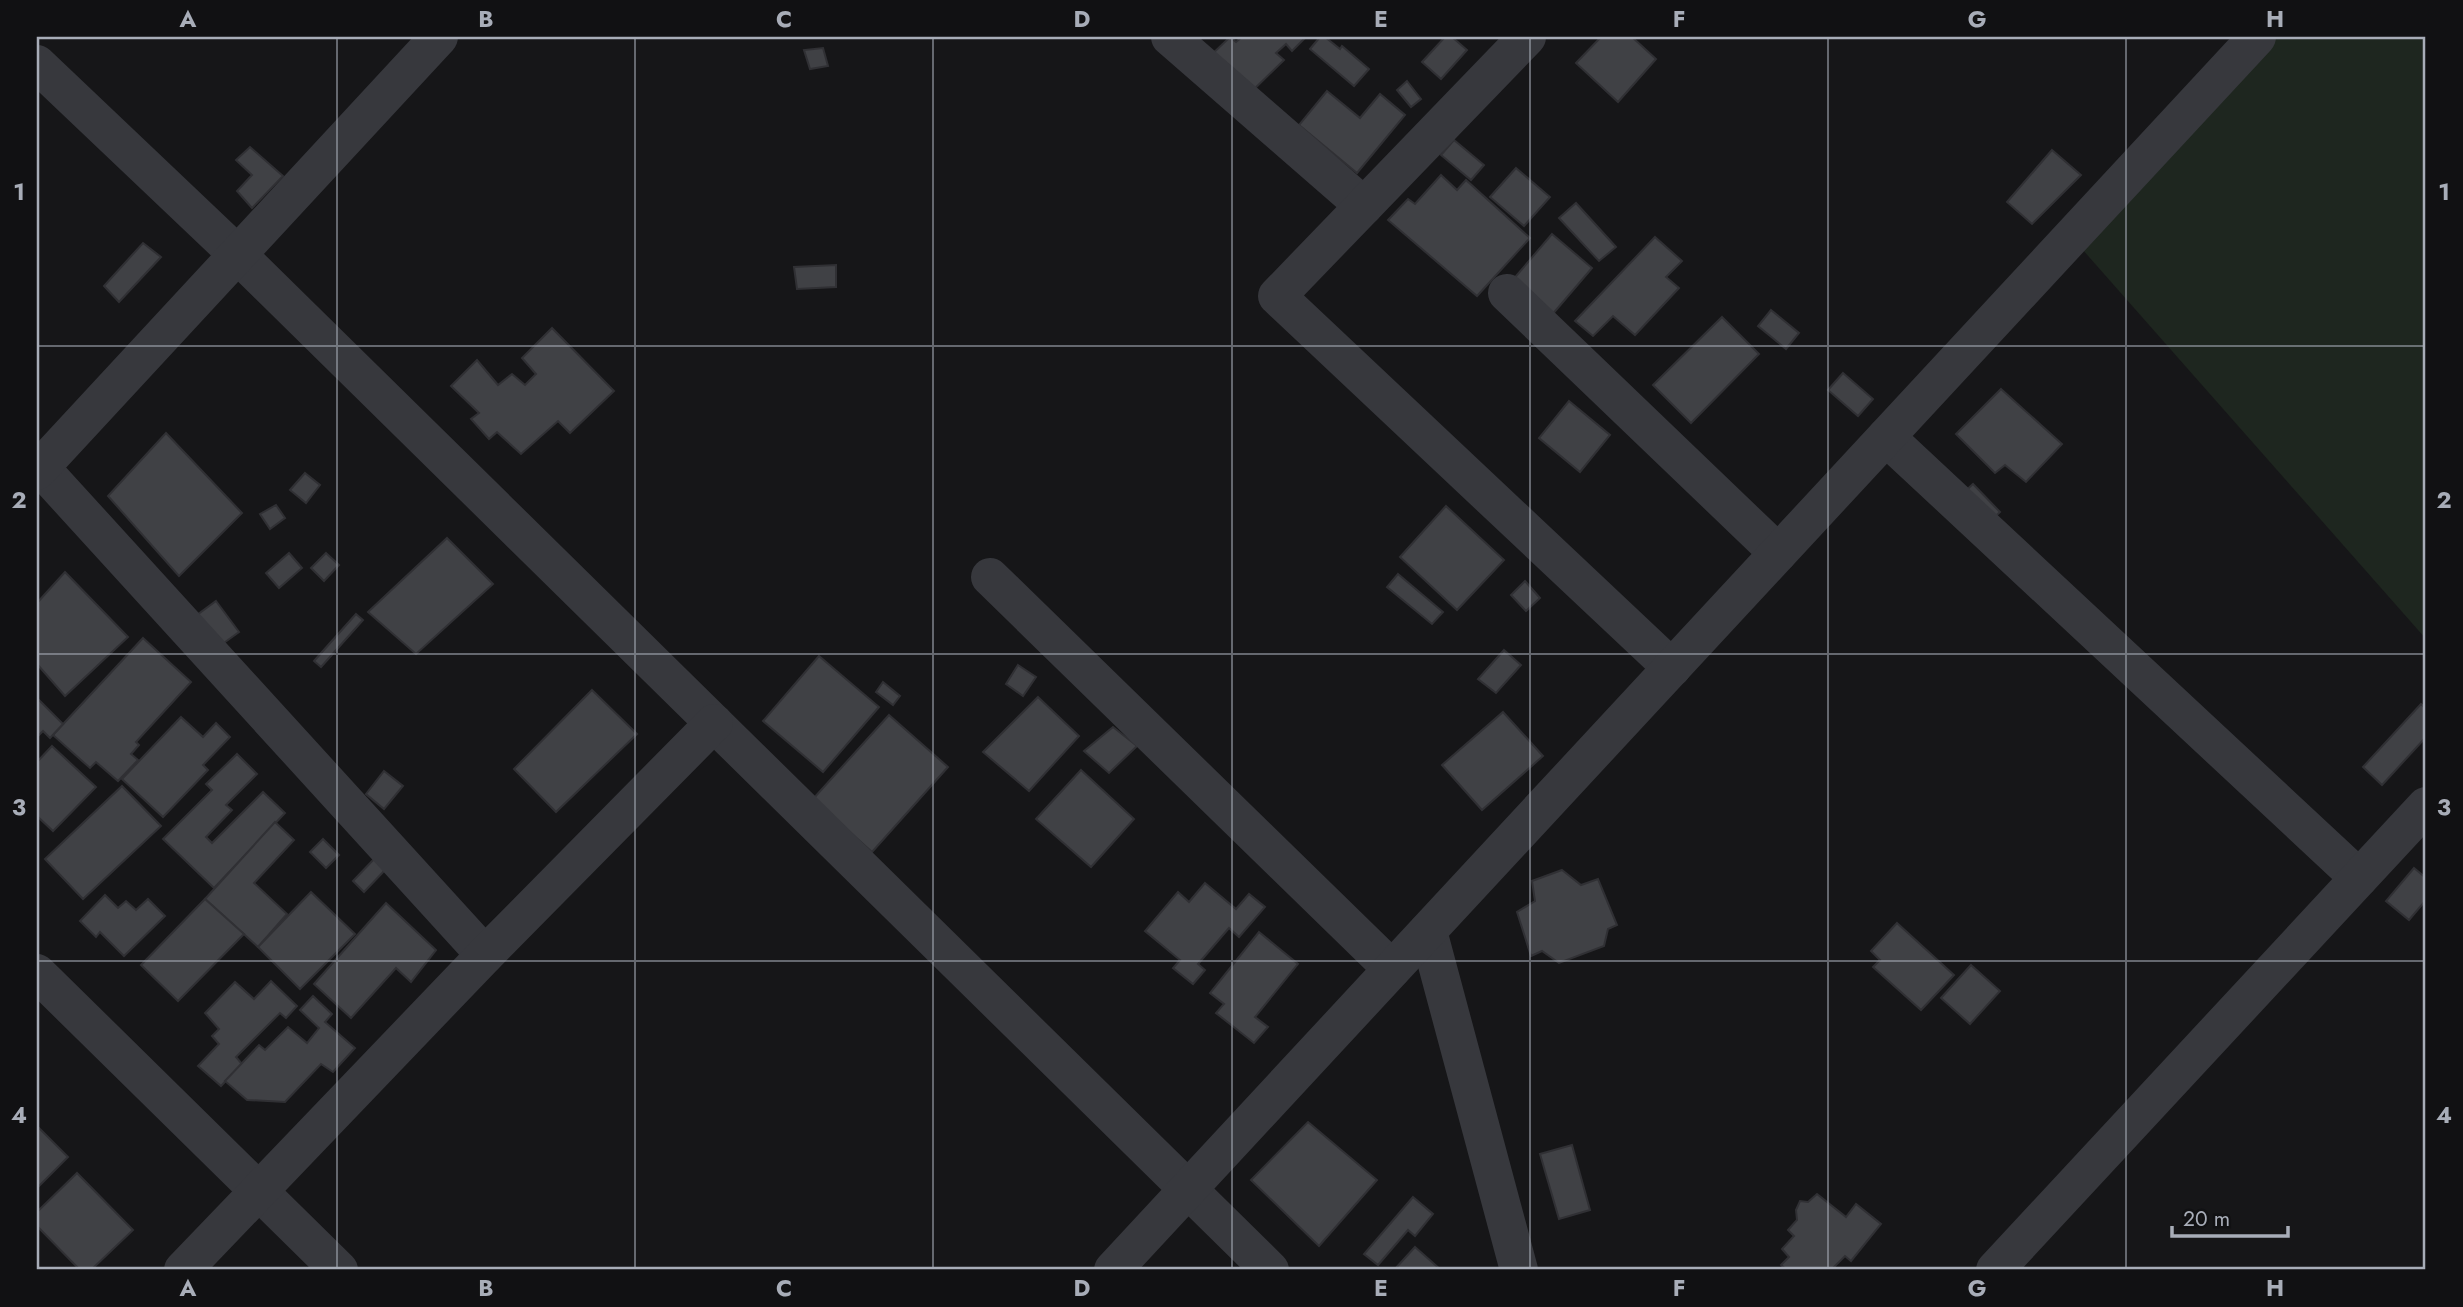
<svg xmlns="http://www.w3.org/2000/svg" width="2463" height="1307" font-family="Jost,sans-serif">
<style>
.green{fill:#1e261f}
.building{fill:#404145;stroke:#303034;stroke-width:2}
.lines{fill:none;stroke-linecap:round;stroke-linejoin:round}
.street{stroke:#37383d;stroke-width:38}
.grid{fill:none;stroke:#a8adb8;stroke-width:2;stroke-opacity:0.55}
.neatline{fill:none;stroke:#a8adb8;stroke-width:2.5}
.grid-label{font-size:23px;text-anchor:middle;font-weight:bold;fill:#a8adb8}
</style>
<rect width="100%" height="100%" fill="#161618"/>
<!-- green -->
<path class="green" d="M 2240,37 L 2419,37 L 2426,41 L 2426,639 L 2067,232 Z"/>
<!-- building -->
<g class="building">
<path d="M 1230,37 L 1236,42 L 1242,37 L 1306,37 L 1292,51 L 1286,44 L 1276,53 L 1284,60 L 1247,96 L 1208,58 Z"/>
<path d="M 1320,37 L 1325,37 L 1340,49 L 1342,46 L 1369,69 L 1354,86 L 1310,49 Z"/>
<path d="M 1445,37 L 1452,37 L 1467,50 L 1441,79 L 1422,62 Z"/>
<path d="M 1601,37 L 1632,37 L 1656,59 L 1618,102 L 1576,63 Z"/>
<path d="M 823,48 L 828,66 L 810,69 L 804,50 Z"/>
<path d="M 1407,81 L 1421,99 L 1411,107 L 1397,90 Z"/>
<path d="M 1327,91 L 1360,118 L 1380,94 L 1405,115 L 1357,173 L 1299,125 Z"/>
<path d="M 1454,140 L 1484,165 L 1471,180 L 1441,155 Z"/>
<path d="M 250,147 L 283,176 L 252,208 L 237,191 L 252,175 L 236,160 Z"/>
<path d="M 2052,150 L 2081,175 L 2032,224 L 2007,202 Z"/>
<path d="M 1516,168 L 1550,197 L 1524,226 L 1490,197 Z"/>
<path d="M 1441,175 L 1457,190 L 1466,180 L 1530,238 L 1477,296 L 1388,220 L 1408,199 L 1415,204 Z"/>
<path d="M 1576,203 L 1616,247 L 1599,261 L 1559,218 Z"/>
<path d="M 1552,234 L 1592,268 L 1551,316 L 1511,282 Z"/>
<path d="M 1655,237 L 1682,261 L 1666,277 L 1679,288 L 1635,335 L 1613,316 L 1593,336 L 1575,321 Z"/>
<path d="M 143,243 L 161,257 L 119,302 L 104,286 Z"/>
<path d="M 836,265 L 836,287 L 797,289 L 794,267 Z"/>
<path d="M 1771,310 L 1799,333 L 1786,349 L 1758,326 Z"/>
<path d="M 1722,317 L 1759,354 L 1691,423 L 1653,385 Z"/>
<path d="M 552,328 L 614,391 L 570,433 L 558,421 L 521,454 L 497,432 L 489,439 L 471,419 L 479,413 L 451,386 L 477,360 L 498,385 L 512,374 L 525,385 L 536,374 L 522,358 Z"/>
<path d="M 1843,373 L 1873,399 L 1858,416 L 1828,390 Z"/>
<path d="M 2001,389 L 2062,444 L 2026,482 L 2005,465 L 1995,473 L 1956,434 Z"/>
<path d="M 1569,401 L 1610,435 L 1580,472 L 1539,438 Z"/>
<path d="M 166,433 L 242,513 L 179,576 L 108,496 Z"/>
<path d="M 305,473 L 320,485 L 306,503 L 290,490 Z"/>
<path d="M 1973,484 L 2000,512 L 1987,524 L 1960,496 Z"/>
<path d="M 276,505 L 285,518 L 270,529 L 260,514 Z"/>
<path d="M 1446,506 L 1504,560 L 1457,610 L 1400,557 Z"/>
<path d="M 447,538 L 493,584 L 416,654 L 368,612 Z"/>
<path d="M 289,553 L 302,568 L 279,588 L 266,573 Z"/>
<path d="M 326,553 L 339,565 L 324,581 L 311,568 Z"/>
<path d="M 65,572 L 128,637 L 65,696 L 37,664 L 37,603 Z"/>
<path d="M 1398,574 L 1443,612 L 1432,624 L 1387,587 Z"/>
<path d="M 1525,581 L 1540,598 L 1526,611 L 1511,595 Z"/>
<path d="M 216,601 L 239,632 L 221,645 L 197,615 Z"/>
<path d="M 356,614 L 363,620 L 321,667 L 314,661 Z"/>
<path d="M 143,638 L 191,682 L 136,742 L 139,745 L 131,754 L 138,760 L 118,781 L 96,762 L 90,768 L 53,735 Z"/>
<path d="M 1504,650 L 1521,665 L 1496,693 L 1478,679 Z"/>
<path d="M 819,656 L 879,707 L 823,772 L 763,721 Z"/>
<path d="M 1018,665 L 1036,677 L 1023,696 L 1006,684 Z"/>
<path d="M 883,682 L 900,696 L 893,705 L 876,692 Z"/>
<path d="M 592,690 L 637,734 L 556,812 L 514,769 Z"/>
<path d="M 1038,697 L 1079,736 L 1029,791 L 983,752 Z"/>
<path d="M 37,698 L 63,724 L 50,738 L 43,731 L 37,737 Z"/>
<path d="M 2421,704 L 2426,709 L 2426,737 L 2382,785 L 2363,767 Z"/>
<path d="M 1503,712 L 1543,756 L 1482,810 L 1442,765 Z"/>
<path d="M 889,715 L 948,767 L 872,852 L 813,799 Z"/>
<path d="M 181,717 L 203,737 L 216,723 L 230,737 L 203,765 L 208,770 L 163,817 L 122,779 Z"/>
<path d="M 1113,727 L 1137,746 L 1109,773 L 1084,751 Z"/>
<path d="M 52,746 L 96,787 L 53,831 L 37,816 L 37,762 Z"/>
<path d="M 237,754 L 257,774 L 226,805 L 232,810 L 206,837 L 212,843 L 263,792 L 285,813 L 214,888 L 163,839 L 212,790 L 206,784 Z"/>
<path d="M 1081,770 L 1134,819 L 1091,867 L 1036,819 Z"/>
<path d="M 384,771 L 403,786 L 384,809 L 366,794 Z"/>
<path d="M 122,786 L 161,826 L 83,899 L 45,859 Z"/>
<path d="M 275,822 L 294,840 L 254,883 L 287,914 L 258,947 L 205,899 Z"/>
<path d="M 323,839 L 339,855 L 326,868 L 310,852 Z"/>
<path d="M 376,857 L 387,868 L 364,892 L 353,881 Z"/>
<path d="M 2414,868 L 2426,878 L 2426,900 L 2409,920 L 2386,901 Z"/>
<path d="M 1562,870 L 1581,885 L 1598,879 L 1617,925 L 1608,929 L 1604,946 L 1559,963 L 1542,951 L 1531,956 L 1517,912 L 1535,901 L 1532,881 Z"/>
<path d="M 1205,883 L 1236,909 L 1249,894 L 1265,907 L 1239,937 L 1229,928 L 1198,964 L 1205,970 L 1193,984 L 1173,968 L 1180,960 L 1145,931 L 1178,892 L 1189,902 Z"/>
<path d="M 311,892 L 355,934 L 300,989 L 258,947 Z"/>
<path d="M 105,895 L 118,908 L 126,901 L 136,910 L 148,899 L 165,916 L 124,956 L 100,932 L 96,937 L 80,921 Z"/>
<path d="M 205,899 L 244,934 L 178,1001 L 141,965 Z"/>
<path d="M 386,903 L 436,950 L 411,982 L 396,968 L 351,1018 L 314,984 Z"/>
<path d="M 1897,923 L 1954,975 L 1921,1010 L 1873,967 L 1880,960 L 1871,951 Z"/>
<path d="M 1259,932 L 1298,964 L 1255,1017 L 1268,1027 L 1254,1043 L 1216,1013 L 1224,1004 L 1210,993 Z"/>
<path d="M 1971,965 L 2000,991 L 1970,1024 L 1941,998 Z"/>
<path d="M 271,981 L 297,1006 L 286,1018 L 280,1013 L 236,1057 L 242,1064 L 221,1086 L 198,1066 L 219,1044 L 212,1036 L 219,1029 L 205,1013 L 235,982 L 254,999 Z"/>
<path d="M 313,996 L 332,1014 L 325,1022 L 355,1048 L 333,1072 L 321,1064 L 285,1102 L 247,1100 L 225,1081 L 259,1045 L 265,1050 L 288,1027 L 307,1043 L 319,1028 L 300,1010 Z"/>
<path d="M 1308,1122 L 1377,1180 L 1319,1246 L 1251,1180 Z"/>
<path d="M 37,1126 L 68,1157 L 37,1188 Z"/>
<path d="M 1572,1145 L 1590,1210 L 1559,1219 L 1540,1154 Z"/>
<path d="M 77,1173 L 133,1230 L 91,1270 L 80,1270 L 37,1226 L 37,1212 Z"/>
<path d="M 1817,1194 L 1846,1217 L 1856,1204 L 1881,1224 L 1851,1261 L 1845,1256 L 1833,1268 L 1835,1270 L 1787,1270 L 1781,1265 L 1789,1257 L 1782,1249 L 1794,1236 L 1788,1230 L 1797,1220 L 1796,1210 L 1800,1201 L 1808,1202 Z"/>
<path d="M 1413,1197 L 1433,1214 L 1415,1236 L 1408,1230 L 1378,1265 L 1364,1254 Z"/>
<path d="M 1415,1247 L 1441,1270 L 1394,1270 Z"/>
</g>
<g class="lines">
<!-- street -->
<g class="street">
<path d="M 1170,37 L 1364,206"/>
<path d="M 1527,37 L 1277,296 L 1672,668"/>
<path d="M 37,64 L 237,254 L 1270,1270"/>
<path d="M 1507,293 L 1778,553"/>
<path d="M 1886,437 L 2359,878"/>
<path d="M 40,467 L 485,955"/>
<path d="M 37,471 L 439,37"/>
<path d="M 990,577 L 1392,969"/>
<path d="M 1428,931 L 1519,1270"/>
<path d="M 37,973 L 339,1270"/>
<path d="M 183,1270 L 485,955 L 714,723"/>
<path d="M 1113,1270 L 2257,37"/>
<path d="M 1995,1270 L 2426,806"/>
</g>
</g>
<!-- grid -->
<path class="grid" d="M 337,37 L 337,1270M 635,37 L 635,1270M 933,37 L 933,1270M 1232,37 L 1232,1270M 1530,37 L 1530,1270M 1828,37 L 1828,1270M 2126,37 L 2126,1270M 37,346 L 2426,346M 37,654 L 2426,654M 37,961 L 2426,961"/>
<!-- border -->
<rect width="2463" height="1307" fill="none" stroke="#111113" stroke-width="77"/>
<!-- scale -->
<path d="M2172 1226v10h116v-10" fill="none" stroke="#a8adb8" stroke-width="3.5"/>
<text x="2183" y="1226" font-size="21" fill="#a8adb8" stroke="#111113" stroke-width="5" paint-order="stroke">20 m</text>
<rect x="38" y="38" width="2386" height="1230" class="neatline"/>
<g class="grid-label">
<text x="188" y="27">A</text>
<text x="486" y="27">B</text>
<text x="784" y="27">C</text>
<text x="1082" y="27">D</text>
<text x="1381" y="27">E</text>
<text x="1679" y="27">F</text>
<text x="1977" y="27">G</text>
<text x="2275" y="27">H</text>
<text x="19" y="200">1</text>
<text x="2444" y="200">1</text>
<text x="19" y="508">2</text>
<text x="2444" y="508">2</text>
<text x="19" y="815">3</text>
<text x="2444" y="815">3</text>
<text x="19" y="1123">4</text>
<text x="2444" y="1123">4</text>
<text x="188" y="1296">A</text>
<text x="486" y="1296">B</text>
<text x="784" y="1296">C</text>
<text x="1082" y="1296">D</text>
<text x="1381" y="1296">E</text>
<text x="1679" y="1296">F</text>
<text x="1977" y="1296">G</text>
<text x="2275" y="1296">H</text>
</g>
</svg>
